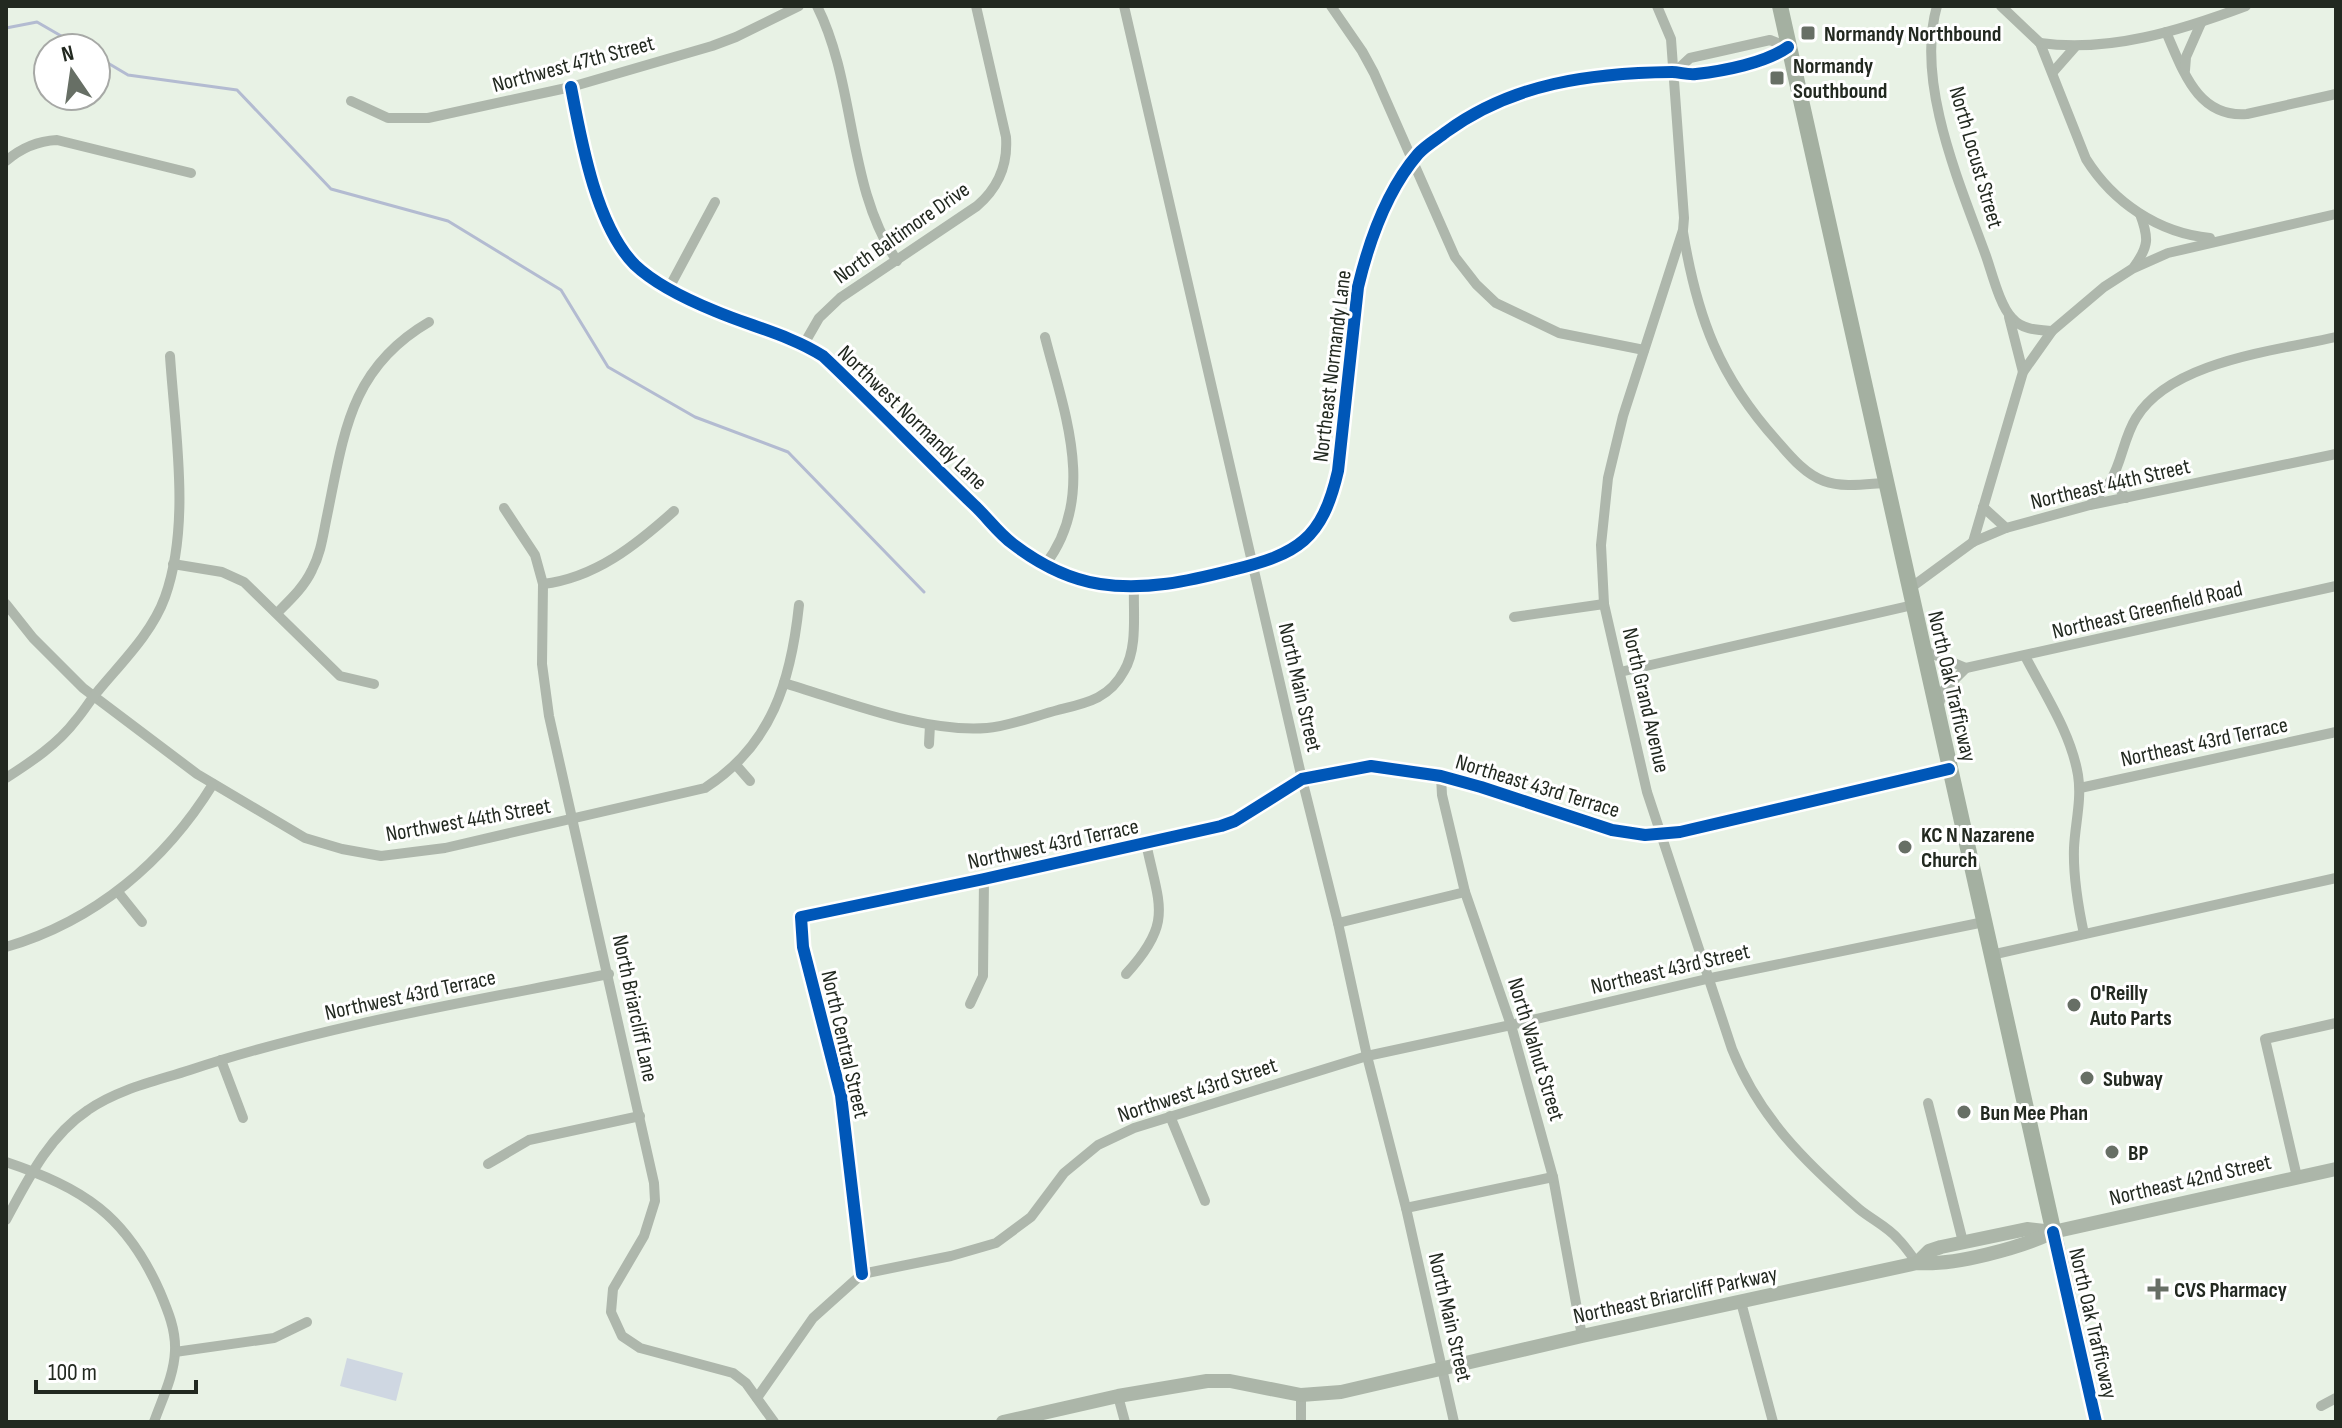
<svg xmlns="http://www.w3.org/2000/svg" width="2342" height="1428" font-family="'Sofia Sans Condensed',sans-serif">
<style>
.grass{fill:#cfd7e2}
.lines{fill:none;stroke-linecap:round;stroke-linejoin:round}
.stream{stroke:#b3bbd1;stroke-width:3}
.minor{stroke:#aeb7ac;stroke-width:10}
.secondary{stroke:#acb6a9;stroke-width:14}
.primary{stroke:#a4b0a1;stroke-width:16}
.cycleway-casing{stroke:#fff;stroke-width:17}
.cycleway{stroke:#0057b8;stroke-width:12}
.poi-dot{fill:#676f65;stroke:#fff;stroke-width:3}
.labels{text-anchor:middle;stroke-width:6;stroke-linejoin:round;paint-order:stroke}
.poi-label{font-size:22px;font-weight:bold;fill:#222920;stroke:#fff;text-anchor:start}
.street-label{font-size:22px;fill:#222920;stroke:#fff}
</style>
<rect width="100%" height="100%" fill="#e8f2e5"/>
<!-- grass -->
<path class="grass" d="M 347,1358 L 403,1373 L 396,1401 L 340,1386 Z"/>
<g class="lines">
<!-- stream -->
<g class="stream">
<path d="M 6,28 L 37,22 L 82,48"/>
<path d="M 96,56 L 128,75 L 237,90 L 331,189 L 448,221 L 561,290 L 608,367 L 695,417 L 788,452 L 924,592"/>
</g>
<!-- minor -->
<g class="minor">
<path d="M 817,6 C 857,86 846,186 897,261"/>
<path d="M 1124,6 L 1302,779 L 1338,923 L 1367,1056 L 1406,1208 L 1454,1422"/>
<path d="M 1331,6 L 1362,51 L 1374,73 L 1455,257 L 1476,284 L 1496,303 L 1559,333 L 1644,350"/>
<path d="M 1657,6 L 1671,39 L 1684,218 L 1683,230 L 1623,416 L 1608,478 L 1601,545 L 1604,604 L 1647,792 L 1732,1049 C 1759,1117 1805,1162 1859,1209 C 1871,1219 1888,1227 1898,1239 C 1905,1246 1911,1255 1917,1263"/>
<path d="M 1937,6 C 1915,83 1960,184 1986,256 C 1992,273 2000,306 2012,318 C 2022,330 2038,330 2052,331"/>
<path d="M 2001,6 L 2040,43 L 2086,159 C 2113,202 2158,233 2210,238"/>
<path d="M 2166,32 C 2183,70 2197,118 2247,114 L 2336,94"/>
<path d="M 2040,43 C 2109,53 2182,30 2246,6"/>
<path d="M 2185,70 L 2186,57 L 2201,23"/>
<path d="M 1675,72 L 1690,58 L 1770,40 L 1788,47"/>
<path d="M 2053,72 L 2075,47"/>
<path d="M 571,87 C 581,140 596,226 635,265 C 656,285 688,300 715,311 C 750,326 790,335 823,356 C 874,404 923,456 974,505 C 987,517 998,533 1013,544 C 1038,563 1068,579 1100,584 C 1145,591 1189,581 1232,570 C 1298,554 1322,540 1338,471 L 1358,287 C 1369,241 1387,190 1418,154 C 1425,146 1437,139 1446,132 C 1513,83 1591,73 1672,72 C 1680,72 1687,75 1696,74 C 1724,71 1765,63 1788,47"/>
<path d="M 351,101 L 388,118 L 428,118 L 571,87 L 712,46 L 736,37 L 799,6"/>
<path d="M 6,161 C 21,148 37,141 57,140 L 191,173"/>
<path d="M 1683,232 C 1697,317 1719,377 1778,442 C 1791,457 1805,474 1824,481 C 1843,488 1866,484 1885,483"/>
<path d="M 2134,267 C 2149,246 2149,238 2140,214"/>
<path d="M 669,288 L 715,202"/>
<path d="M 2009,317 L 2023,372"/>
<path d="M 804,344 L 819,318 L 840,298 L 977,206 C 998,188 1008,165 1006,137 L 976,6"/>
<path d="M 2112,478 L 2126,498"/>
<path d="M 2091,504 C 2098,496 2105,489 2111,480 C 2122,461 2124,437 2136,418 C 2171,361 2275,351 2336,337"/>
<path d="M 1983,507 L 2006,528"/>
<path d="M 504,508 L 535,555 L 543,584 L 542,664 L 549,716 L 654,1183 L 655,1201 L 644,1236 L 613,1289 L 611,1312 L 622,1336 L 640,1348 L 733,1373 L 746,1383 L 774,1422"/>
<path d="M 1973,542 L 2023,372 L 2052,331 L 2104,287 L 2132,269 L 2168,253 L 2336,214"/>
<path d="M 173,564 L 222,572 L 244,582 L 340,676 L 374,684"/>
<path d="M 1045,565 C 1098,496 1064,412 1045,337"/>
<path d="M 543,584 C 595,578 636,545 674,511"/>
<path d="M 1909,589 L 1973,542 L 2006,528 L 2090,505 L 2336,454"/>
<path d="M 6,604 L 33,638 L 83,688 L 197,774 L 305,838 L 342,849 L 381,856 L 445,848 L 705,788 C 772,745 791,681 799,605"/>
<path d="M 277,613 C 291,599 304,587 312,570 C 321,553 323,535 327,516 C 344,433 350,368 429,322"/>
<path d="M 1514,617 L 1604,604"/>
<path d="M 1923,650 L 1966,668"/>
<path d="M 2025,656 C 2044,693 2071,733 2078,775 C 2082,800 2075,824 2074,848 C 2073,878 2078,906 2084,934"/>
<path d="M 1620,672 L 1913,605"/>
<path d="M 784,683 C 845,701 923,733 987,728 C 1010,726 1035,716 1058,710 C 1086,703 1109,699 1124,671 C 1138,648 1133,613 1134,587"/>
<path d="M 1937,709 L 1944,690 L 1966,668 L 2336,586"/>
<path d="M 929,744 L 930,725"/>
<path d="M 736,765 L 750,781"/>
<path d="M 1441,776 L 1442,795 L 1465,892 L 1511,1025 L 1553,1177 L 1582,1336"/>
<path d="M 6,778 C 31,762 58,744 76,720 C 84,711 90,700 98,691 C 122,662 152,633 165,597 C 191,524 175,432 170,356"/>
<path d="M 2080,788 L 2336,732"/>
<path d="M 118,892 L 142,922"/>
<path d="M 1338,923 L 1465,892"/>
<path d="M 6,947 C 95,921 165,862 213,784"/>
<path d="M 1991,955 L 2336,878"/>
<path d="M 1126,974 C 1174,922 1159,906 1146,843"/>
<path d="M 970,1004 L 983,976 L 984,879"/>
<path d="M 221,1060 L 243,1118"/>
<path d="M 1928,1103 L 1963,1242"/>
<path d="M 1170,1116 L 1205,1201"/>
<path d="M 6,1162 C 83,1188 126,1215 160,1292 C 168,1311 176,1330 175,1351 C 174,1376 162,1399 154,1422"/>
<path d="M 488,1164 L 529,1140 L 640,1116"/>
<path d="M 2297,1177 L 2265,1039 L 2336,1023"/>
<path d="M 1406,1208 L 1553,1177"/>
<path d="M 6,1220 C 28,1179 49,1136 88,1110 C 118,1089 156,1081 190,1070 C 326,1025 468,1002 609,974"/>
<path d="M 862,1274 L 841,1095 L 803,947 L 801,917 L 984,879 L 1221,826 L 1235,821 L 1302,779 L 1371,766 L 1441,776 L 1481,787 L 1612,830 L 1645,835 L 1680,832 L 1949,769"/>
<path d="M 1741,1302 L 1773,1422"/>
<path d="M 175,1352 L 274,1338 L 307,1322"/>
<path d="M 1118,1396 L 1125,1422"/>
<path d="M 757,1398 L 813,1318 L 862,1274 L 951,1256 L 996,1243 L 1031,1217 L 1064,1173 L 1098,1145 L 1134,1128 L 1367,1056 L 1511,1025 L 1711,978 L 1984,922"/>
<path d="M 2321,1406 L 2336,1398"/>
<path d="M 1301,1422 L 1301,1395"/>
</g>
<!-- secondary -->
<g class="secondary">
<path d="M 1917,1263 L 1929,1251 L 1941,1247 L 2027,1229 L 2053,1232"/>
<path d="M 1003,1422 L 1118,1396 L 1207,1381 L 1230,1381 L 1301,1395 L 1341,1392 L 1582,1336 L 1917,1263 C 1953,1266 2021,1248 2053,1232 L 2336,1169"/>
</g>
<!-- primary -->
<path class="primary" d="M 1780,6 L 2096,1422"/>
<!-- cycleway casing -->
<g class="cycleway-casing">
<g id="cycleway">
<path d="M 571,87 C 581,140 596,226 635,265 C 656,285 688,300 715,311 C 750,326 790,335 823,356 C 874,404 923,456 974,505 C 987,517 998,533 1013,544 C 1038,563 1068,579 1100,584 C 1145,591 1189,581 1232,570 C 1298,554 1322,540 1338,471 L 1358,287 C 1369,241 1387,190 1418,154 C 1425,146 1437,139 1446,132 C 1513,83 1591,73 1672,72 C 1680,72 1687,75 1696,74 C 1724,71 1765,63 1788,47"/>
<path d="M 2053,1232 L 2096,1422"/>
<path d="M 862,1274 L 841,1095 L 803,947 L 801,917 L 984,879 L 1221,826 L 1235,821 L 1302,779 L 1371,766 L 1441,776 L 1481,787 L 1612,830 L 1645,835 L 1680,832 L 1949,769"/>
</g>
</g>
<!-- cycleway -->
<use href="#cycleway" class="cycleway"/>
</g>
<!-- markers -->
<g class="poi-dot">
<rect x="1800" y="25" width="16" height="16" rx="4"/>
<rect x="1769" y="70" width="16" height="16" rx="4"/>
<circle cx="1905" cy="847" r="8"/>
<circle cx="2074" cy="1005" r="8"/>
<circle cx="2087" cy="1078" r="8"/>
<circle cx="1964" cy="1112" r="8"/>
<circle cx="2112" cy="1152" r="8"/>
<path d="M2154 1277h8v8h8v8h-8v8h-8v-8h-8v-8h8z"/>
</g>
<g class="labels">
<!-- poi labels -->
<g class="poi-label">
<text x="1824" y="41">Normandy Northbound</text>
<text x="1793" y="73">Normandy<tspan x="1793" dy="25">Southbound</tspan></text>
<text x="1921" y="842">KC N Nazarene<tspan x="1921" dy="25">Church</tspan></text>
<text x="2090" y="1000">O'Reilly<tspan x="2090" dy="25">Auto Parts</tspan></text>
<text x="2103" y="1086">Subway</text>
<text x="1980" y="1120">Bun Mee Phan</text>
<text x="2128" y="1160">BP</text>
<text x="2174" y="1297">CVS Pharmacy</text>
</g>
<!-- street labels -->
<g class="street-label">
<text transform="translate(573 63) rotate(-15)" y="8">Northwest 47th Street</text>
<text transform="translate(1977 157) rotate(74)" y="8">North Locust Street</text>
<text transform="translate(901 232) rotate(-35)" y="8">North Baltimore Drive</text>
<text transform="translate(1331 366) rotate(-83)" y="8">Northeast Normandy Lane</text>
<text transform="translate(913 417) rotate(44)" y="8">Northwest Normandy Lane</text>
<text transform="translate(2110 483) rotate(-13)" y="8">Northeast 44th Street</text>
<text transform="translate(2147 609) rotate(-13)" y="8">Northeast Greenfield Road</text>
<text transform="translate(1953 686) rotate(77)" y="8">North Oak Trafficway</text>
<text transform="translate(1301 687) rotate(77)" y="8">North Main Street</text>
<text transform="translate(1647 700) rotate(77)" y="8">North Grand Avenue</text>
<text transform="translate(2204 741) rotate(-12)" y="8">Northeast 43rd Terrace</text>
<text transform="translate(1538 785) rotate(17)" y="8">Northeast 43rd Terrace</text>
<text transform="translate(468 819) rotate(-10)" y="8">Northwest 44th Street</text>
<text transform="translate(1053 843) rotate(-12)" y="8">Northwest 43rd Terrace</text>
<text transform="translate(1670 968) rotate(-13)" y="8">Northeast 43rd Street</text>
<text transform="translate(410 994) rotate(-12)" y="8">Northwest 43rd Terrace</text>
<text transform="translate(636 1008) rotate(78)" y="8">North Briarcliff Lane</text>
<text transform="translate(846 1044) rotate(77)" y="8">North Central Street</text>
<text transform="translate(1537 1049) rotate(73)" y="8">North Walnut Street</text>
<text transform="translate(1197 1089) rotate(-18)" y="8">Northwest 43rd Street</text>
<text transform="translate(2190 1179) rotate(-13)" y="8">Northeast 42nd Street</text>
<text transform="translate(1675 1294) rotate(-12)" y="8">Northeast Briarcliff Parkway</text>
<text transform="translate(1451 1317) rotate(77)" y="8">North Main Street</text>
<text transform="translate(2094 1323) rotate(77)" y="8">North Oak Trafficway</text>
</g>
</g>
<!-- border -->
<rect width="2342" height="1428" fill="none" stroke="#222920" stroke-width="16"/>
<!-- north arrow -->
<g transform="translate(72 72) rotate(347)"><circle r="38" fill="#ffffff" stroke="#a7a9a6" stroke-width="2"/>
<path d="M0-6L14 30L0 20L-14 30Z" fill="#676f65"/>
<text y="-12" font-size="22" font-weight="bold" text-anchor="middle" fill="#222920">N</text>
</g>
<!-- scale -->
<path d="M36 1380v12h160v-12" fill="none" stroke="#222920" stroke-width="4"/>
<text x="48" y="1380" font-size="24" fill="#222920" stroke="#ffffff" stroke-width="6" paint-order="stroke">100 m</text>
</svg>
